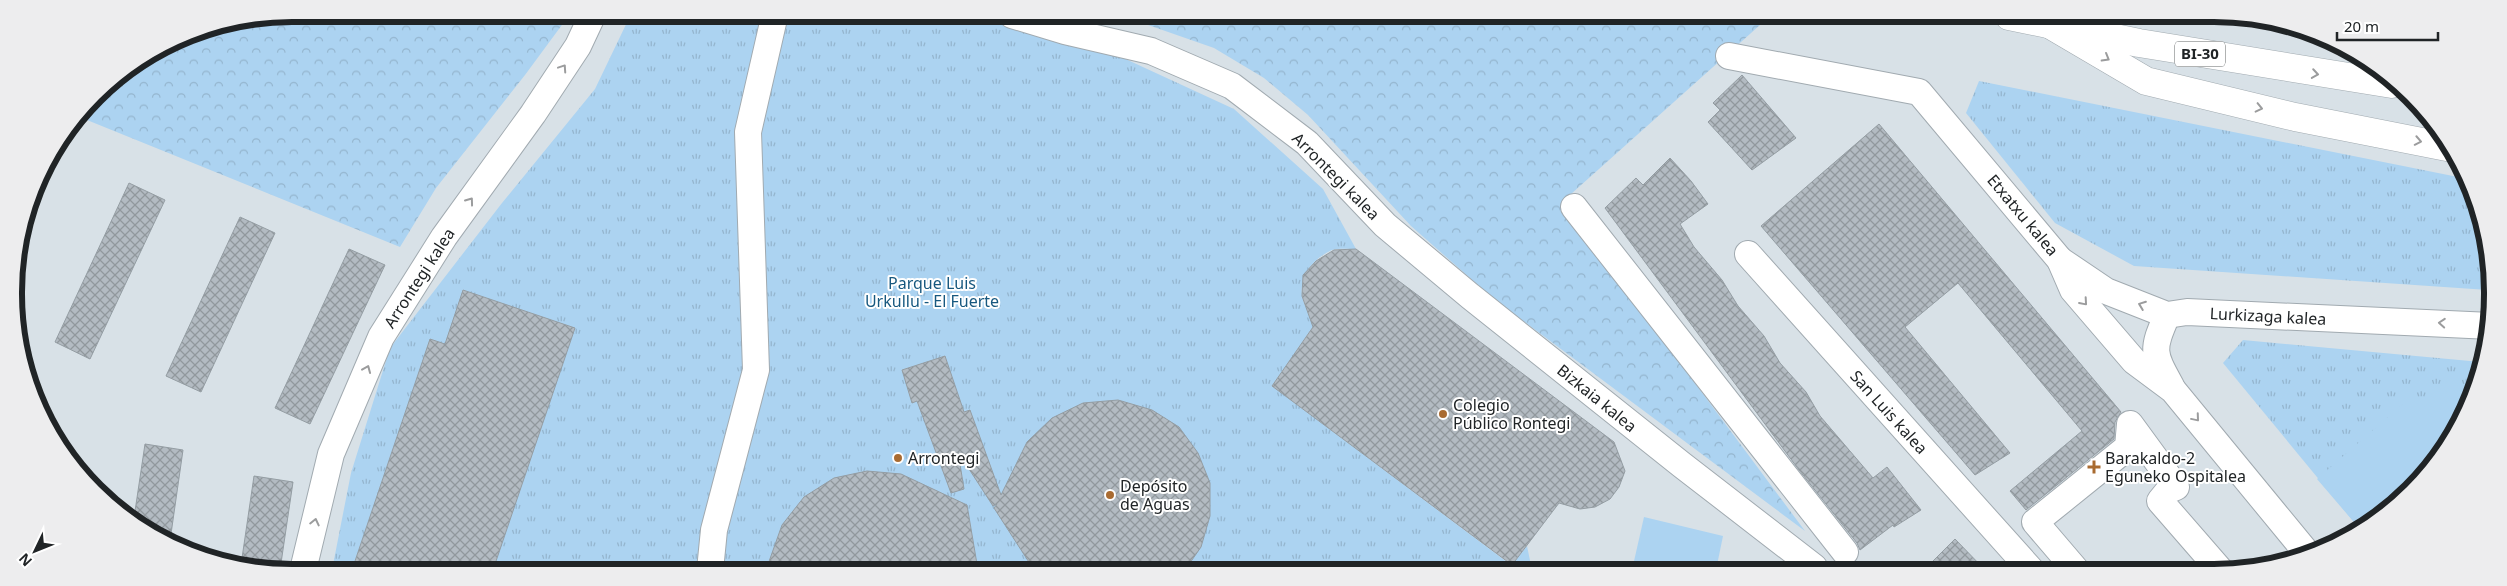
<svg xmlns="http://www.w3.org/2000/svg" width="2507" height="586" font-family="'Noto Sans',sans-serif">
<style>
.forest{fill:url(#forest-crowns)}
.park{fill:url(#park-tufts)}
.pitch{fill:#acd3f1}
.building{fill:url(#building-cross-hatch);stroke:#949da3}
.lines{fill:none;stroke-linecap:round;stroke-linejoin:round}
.street-casing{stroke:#a1aab0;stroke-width:28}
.highway-casing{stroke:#a1aab0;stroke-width:29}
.street{stroke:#fff;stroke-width:26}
.highway{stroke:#fff;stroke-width:28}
.oneway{stroke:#9b9c9d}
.poi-dot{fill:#a96b31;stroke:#fff;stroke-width:2}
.labels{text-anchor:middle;stroke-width:4;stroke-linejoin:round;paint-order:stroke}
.shield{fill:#fff;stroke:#636667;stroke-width:1}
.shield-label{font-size:15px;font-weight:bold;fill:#202426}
.street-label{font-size:16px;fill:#202426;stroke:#fff}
.park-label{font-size:16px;fill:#17587f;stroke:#fff}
.poi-label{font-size:16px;fill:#202426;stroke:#fff;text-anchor:start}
.rim{fill:none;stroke:#202426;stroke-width:6}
</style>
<defs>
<pattern id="forest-crowns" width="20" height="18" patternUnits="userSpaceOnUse" patternTransform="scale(1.25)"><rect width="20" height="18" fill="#acd3f1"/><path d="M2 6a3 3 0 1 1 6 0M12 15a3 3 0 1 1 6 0" fill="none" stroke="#94b5ce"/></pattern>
<pattern id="park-tufts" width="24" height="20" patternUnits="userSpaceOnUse" patternTransform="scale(1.25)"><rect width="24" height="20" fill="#acd3f1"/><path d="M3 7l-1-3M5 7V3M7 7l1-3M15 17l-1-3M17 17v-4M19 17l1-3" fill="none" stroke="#94b5ce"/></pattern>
<pattern id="building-cross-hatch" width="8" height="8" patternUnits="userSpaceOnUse" patternTransform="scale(1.25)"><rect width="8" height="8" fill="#b3bbc2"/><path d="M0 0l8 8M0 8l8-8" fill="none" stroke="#91989d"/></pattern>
</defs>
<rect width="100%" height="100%" fill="#d8e1e7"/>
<!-- forest -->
<g class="forest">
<path d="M 293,14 L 570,14 L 525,75 L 436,188 L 400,247 L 82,118 L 109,83 L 186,35 Z"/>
<path d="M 1107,15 L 1730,16 L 1760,25 L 1561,203 L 1805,531 L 1495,300 L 1411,226 L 1308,115 L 1264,78 L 1214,48 L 1128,18 Z"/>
</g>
<!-- park -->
<g class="park">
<path d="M 631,14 L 1030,15 L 1234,109 L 1323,189 L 1356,249 C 1349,249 1339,248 1332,250 C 1301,264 1290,297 1317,321 L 1272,386 L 1511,565 L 1527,546 L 1532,570 L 332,570 L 351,473 L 390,348 L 502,203 L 595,89 Z"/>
<path d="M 1979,81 L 2463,178 L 2484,221 L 2488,290 L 2134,266 L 2055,223 L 1966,113 Z"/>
<path d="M 2243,340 L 2481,362 L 2464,417 L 2411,491 L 2359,528 L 2223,363 Z"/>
</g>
<!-- pitch -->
<g class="pitch">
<path d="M 2458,380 L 2471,394 L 2464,417 L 2411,491 L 2359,528 L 2317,479 L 2414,394 L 2425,407 Z"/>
<path d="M 1644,517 L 1723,536 L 1716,570 L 1632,570 Z"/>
</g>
<!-- building -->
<g class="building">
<path d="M 1742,75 L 1796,138 L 1752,170 L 1708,122 L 1720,110 L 1713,103 Z"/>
<path d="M 1879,124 L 2121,412 L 2115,422 L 2114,439 L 2026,510 L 2010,491 L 2082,431 L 1958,283 L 1905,327 L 2010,453 L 1975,475 L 1761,226 Z"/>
<path d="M 1670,158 L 1691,181 L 1708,204 L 1680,224 L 1694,247 L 1722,280 L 1738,306 L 1764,336 L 1780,363 L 1806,392 L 1820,416 L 1873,478 L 1887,467 L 1921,510 L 1894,527 L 1893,525 L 1860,550 L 1857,543 L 1799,470 L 1605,208 L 1636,178 L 1643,185 Z"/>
<path d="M 129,183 L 165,200 L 90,359 L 55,342 Z"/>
<path d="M 240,217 L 275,233 L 201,392 L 166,376 Z"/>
<path d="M 349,249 L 385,265 L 310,424 L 275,408 Z"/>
<path d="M 1356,249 L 1614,442 L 1625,471 L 1619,487 L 1610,499 L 1595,507 L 1580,509 L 1559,503 L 1512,565 L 1272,386 L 1313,327 L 1302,296 L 1303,275 L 1316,261 L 1334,250 Z"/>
<path d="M 463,290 L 575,328 L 493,570 L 352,570 L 430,339 L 445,344 Z"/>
<path d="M 945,356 L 964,412 L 970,410 L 1001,495 L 1027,442 L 1052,418 L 1083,403 L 1118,400 L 1152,410 L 1179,427 L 1198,453 L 1210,483 L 1210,516 L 1201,547 L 1185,570 L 1034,570 L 994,508 L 997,504 L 993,506 L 958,452 L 964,489 L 951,493 L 917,401 L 912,403 L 902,370 Z"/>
<path d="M 145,444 L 183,450 L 170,541 L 153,535 L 134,518 Z"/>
<path d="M 867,471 L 901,474 L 967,505 L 978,570 L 766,570 L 782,525 L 804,497 L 834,478 Z"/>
<path d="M 254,476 L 293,482 L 280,570 L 256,570 L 241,565 Z"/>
<path d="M 1955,539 L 1985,570 L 1924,570 Z"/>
</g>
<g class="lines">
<!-- street casing -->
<g class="street-casing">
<g id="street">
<path d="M 1012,15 L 1065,31 L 1151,51 L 1232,86 L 1307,143 L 1385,225 L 1470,296 L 1682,465 L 1814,567"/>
<path d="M 1729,56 L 1919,92 L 2060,260 L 2073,290 L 2134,361 L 2173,390 L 2307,553"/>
<path d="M 1574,207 L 1845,552"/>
<path d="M 1748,254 L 2031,570"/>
<path d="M 2060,260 L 2106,291 L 2167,315 L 2187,312 L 2491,326"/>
<path d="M 2167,315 C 2152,350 2152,352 2171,386"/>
<path d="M 303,570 L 331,454 L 381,337 L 444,237 L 533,114 L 578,46 L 593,14"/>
<path d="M 710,570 L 714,530 L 756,370 L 748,132 L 775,14"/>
<path d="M 2076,570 L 2035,522 L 2128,447 L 2130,424 L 2176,487 L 2169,490 L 2160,501 L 2220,570"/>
</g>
</g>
<!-- highway casing -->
<g class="highway-casing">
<g id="highway">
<path d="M 2009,16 L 2139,43 L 2392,84"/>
<path d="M 2049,24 L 2146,81 L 2295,117 L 2447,147"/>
</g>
</g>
<!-- street -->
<use href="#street" class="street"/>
<!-- highway -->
<use href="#highway" class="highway"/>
</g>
<!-- one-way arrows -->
<defs><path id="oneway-chevron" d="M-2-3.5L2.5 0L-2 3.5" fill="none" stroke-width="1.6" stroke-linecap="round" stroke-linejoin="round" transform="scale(1.25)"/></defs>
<g class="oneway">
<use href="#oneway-chevron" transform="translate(2106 58) rotate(30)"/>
<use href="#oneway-chevron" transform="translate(563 68) rotate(-56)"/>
<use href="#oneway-chevron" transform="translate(2315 74) rotate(9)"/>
<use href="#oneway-chevron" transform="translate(2259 108) rotate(13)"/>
<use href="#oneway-chevron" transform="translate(2418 141) rotate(11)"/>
<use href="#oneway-chevron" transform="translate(470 201) rotate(-54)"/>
<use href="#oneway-chevron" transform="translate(2084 302) rotate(49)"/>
<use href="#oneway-chevron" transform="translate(2142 305) rotate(-159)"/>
<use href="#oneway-chevron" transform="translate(2442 323) rotate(-176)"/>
<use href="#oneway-chevron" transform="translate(367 369) rotate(-67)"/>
<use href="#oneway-chevron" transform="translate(2196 418) rotate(50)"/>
<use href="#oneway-chevron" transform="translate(315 522) rotate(-77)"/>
</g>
<!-- markers -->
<g class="poi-dot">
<circle cx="1443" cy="414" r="5"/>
<circle cx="898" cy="458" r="5"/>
<path d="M2091.5 459.5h5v5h5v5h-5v5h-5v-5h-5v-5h5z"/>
<circle cx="1110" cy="495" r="5"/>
</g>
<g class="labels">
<!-- shield labels -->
<rect class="shield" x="2175" y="41.5" width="50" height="25" rx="4"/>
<g class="shield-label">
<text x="2200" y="59">BI-30</text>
</g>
<!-- street labels -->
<g class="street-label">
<text transform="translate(1336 176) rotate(45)" y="6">Arrontegi kalea</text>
<text transform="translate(2023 215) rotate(50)" y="6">Etxatxu kalea</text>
<text transform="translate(419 278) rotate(-57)" y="6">Arrontegi kalea</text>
<text transform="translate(2268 316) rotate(3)" y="6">Lurkizaga kalea</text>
<text transform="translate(1597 398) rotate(39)" y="6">Bizkaia kalea</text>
<text transform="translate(1889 412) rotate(48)" y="6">San Luis kalea</text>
</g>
<!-- park labels -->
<g class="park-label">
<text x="932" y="289">Parque Luis<tspan x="932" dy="18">Urkullu - El Fuerte</tspan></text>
</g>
<!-- poi labels -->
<g class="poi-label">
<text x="1453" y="411">Colegio<tspan x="1453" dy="18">Público Rontegi</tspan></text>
<text x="908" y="464">Arrontegi</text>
<text x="2105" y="464">Barakaldo-2<tspan x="2105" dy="18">Eguneko Ospitalea</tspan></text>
<text x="1120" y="492">Depósito<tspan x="1120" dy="18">de Aguas</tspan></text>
</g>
</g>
<!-- crop -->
<path d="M0 0H2507V586H0ZM292 22H2214A270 270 0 0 1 2484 292V294A270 270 0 0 1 2214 564H292A270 270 0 0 1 22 294V292A270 270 0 0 1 292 22Z" fill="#ededee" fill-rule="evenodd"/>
<path class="rim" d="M292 22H2214A270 270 0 0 1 2484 292V294A270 270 0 0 1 2214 564H292A270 270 0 0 1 22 294V292A270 270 0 0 1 292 22Z"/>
<!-- north arrow -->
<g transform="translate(35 551) rotate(227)" stroke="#ffffff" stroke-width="4" paint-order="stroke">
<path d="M0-4L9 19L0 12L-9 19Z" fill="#202426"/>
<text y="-8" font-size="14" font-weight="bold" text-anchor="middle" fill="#202426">N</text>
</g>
<!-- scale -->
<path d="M2337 32v8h101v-8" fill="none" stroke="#202426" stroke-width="2.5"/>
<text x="2344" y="32" font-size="15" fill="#202426" stroke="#ffffff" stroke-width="4" paint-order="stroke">20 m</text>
</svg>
